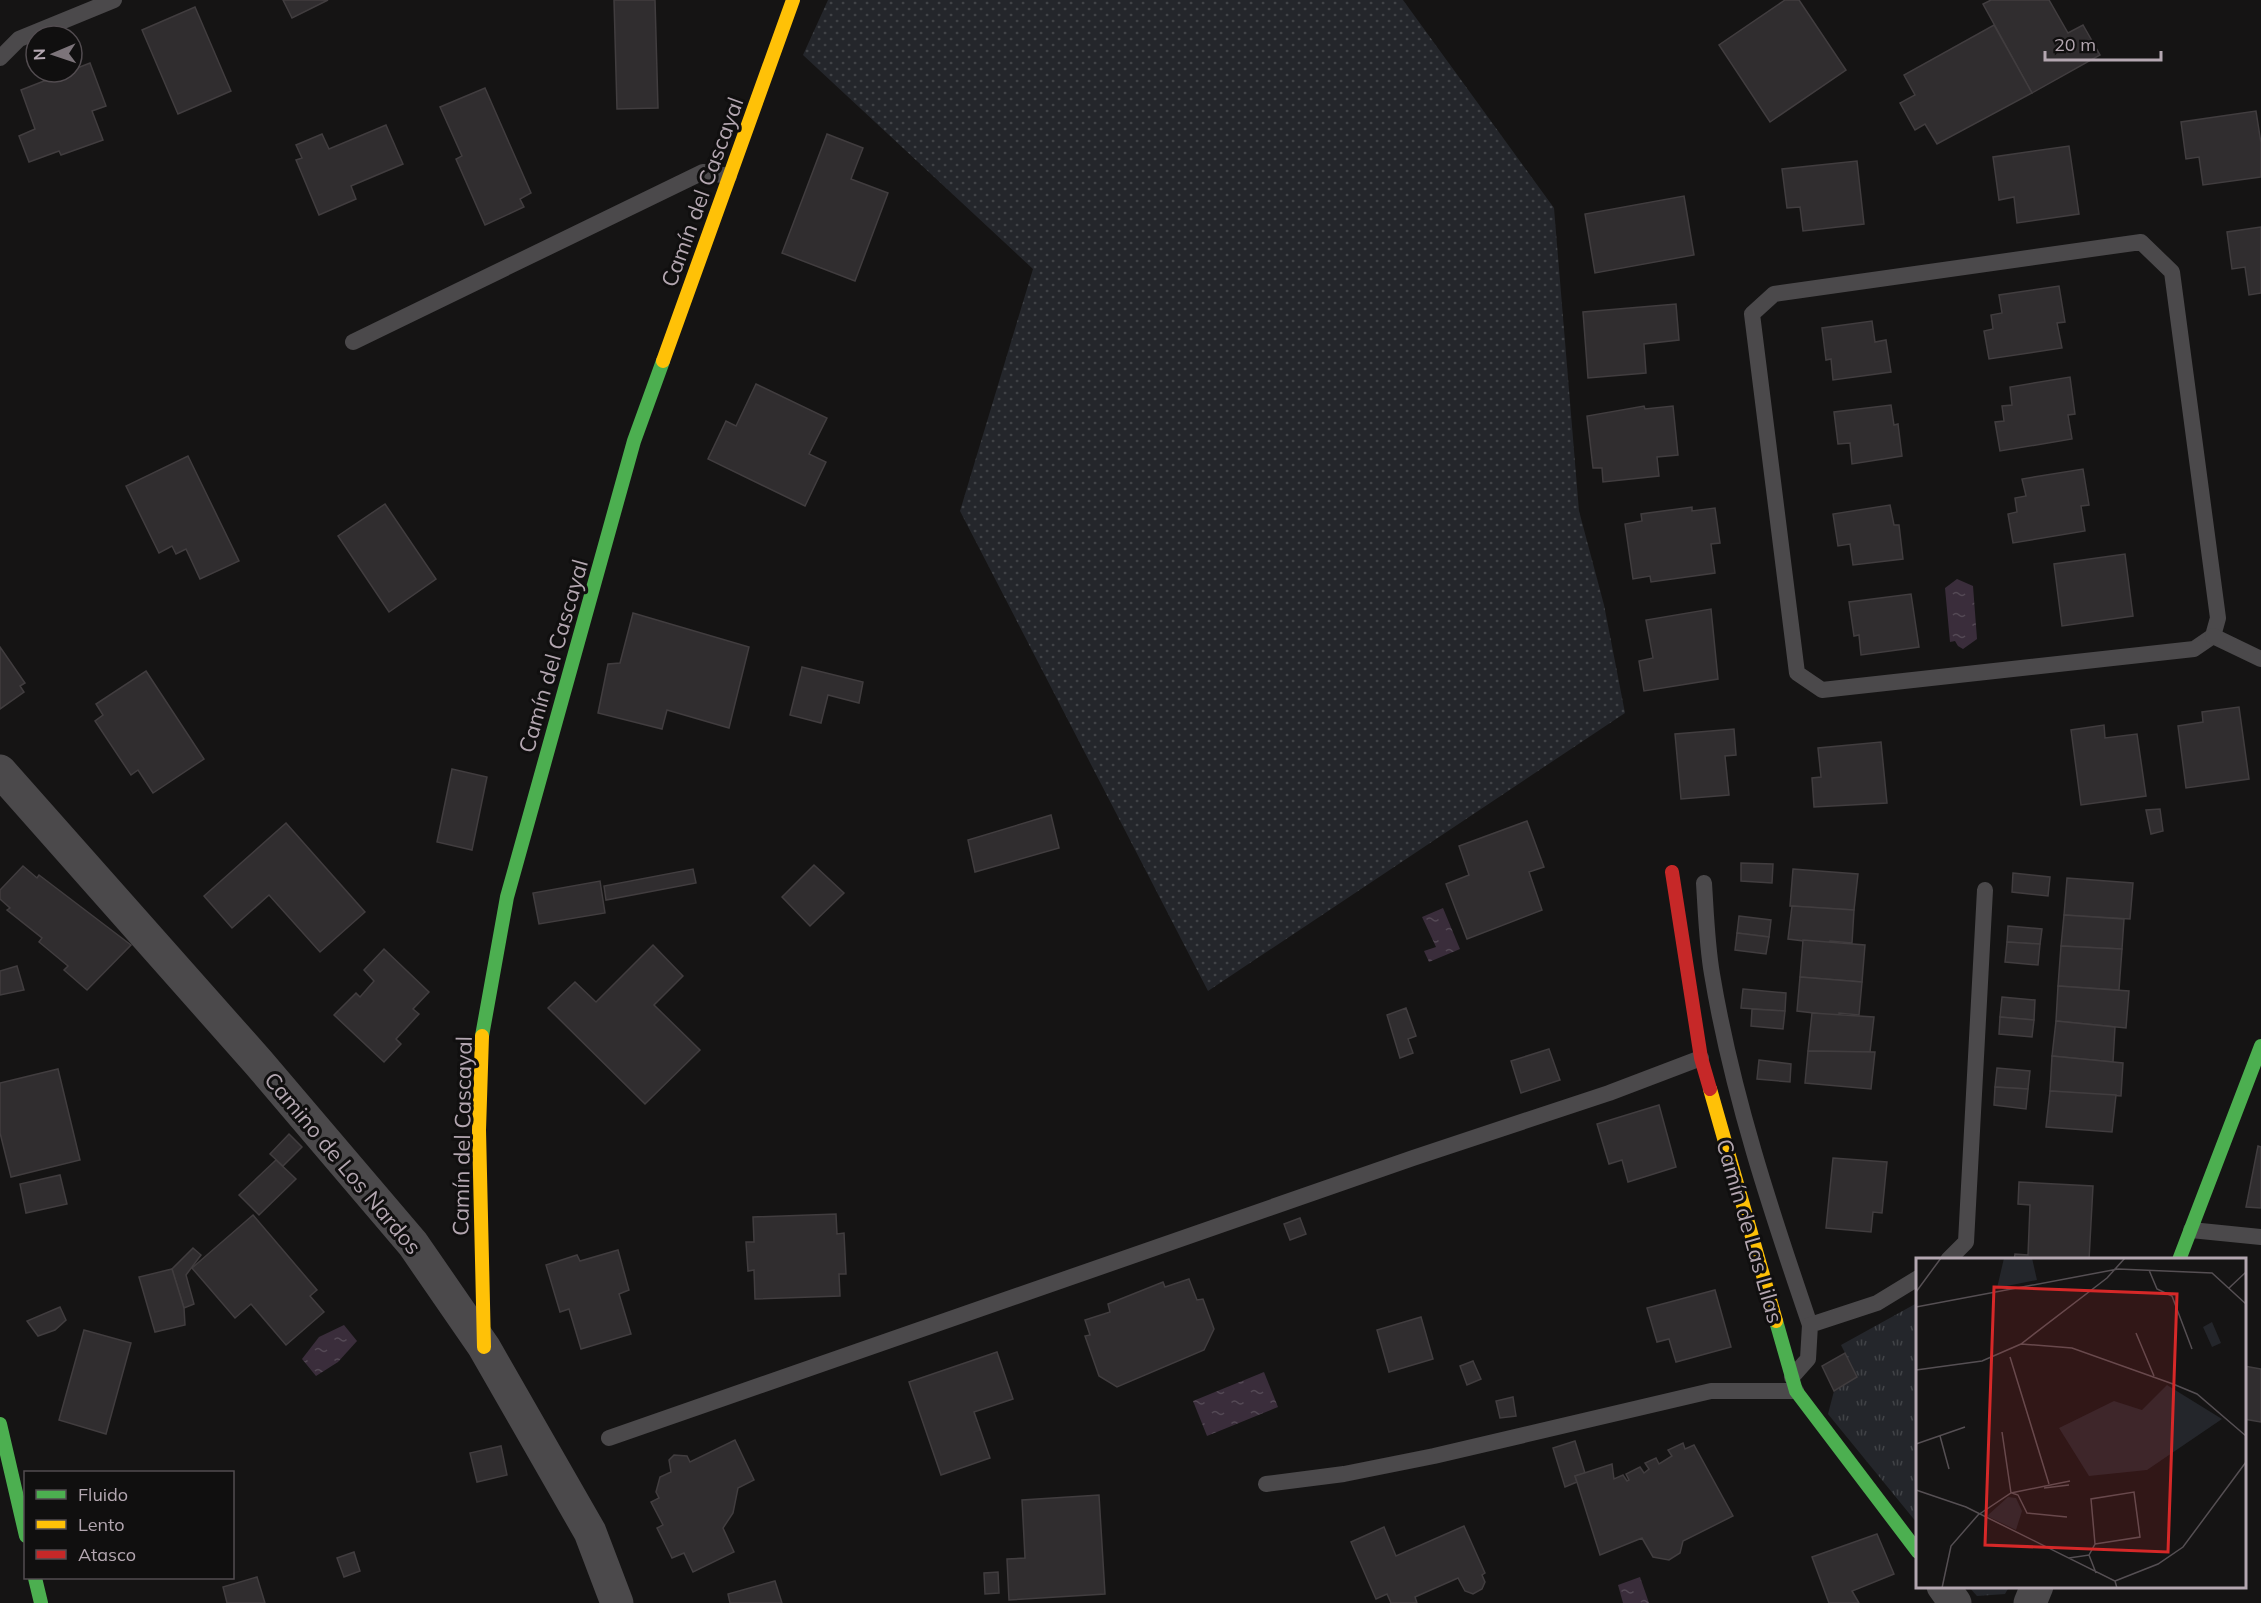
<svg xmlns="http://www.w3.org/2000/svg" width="2261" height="1603" font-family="Mulish,sans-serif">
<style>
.grass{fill:url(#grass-dots)}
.park{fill:url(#park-tufts)}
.water{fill:url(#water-ripples)}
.building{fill:#302d2f;stroke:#413d3f;stroke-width:1.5}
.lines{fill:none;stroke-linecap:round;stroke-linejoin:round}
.lane{stroke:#4b494b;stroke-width:16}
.street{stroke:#4b494b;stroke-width:33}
.fast{stroke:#4caf50;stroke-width:14}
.slow{stroke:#ffc107;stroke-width:14}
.jam{stroke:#c62828;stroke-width:14}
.labels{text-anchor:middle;stroke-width:6;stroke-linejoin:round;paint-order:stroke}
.street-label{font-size:22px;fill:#b4a7b1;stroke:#100f0f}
.inset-road{fill:none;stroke:#554f53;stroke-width:1.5}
.view{fill:#d62828;fill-opacity:0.15;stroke:#d62828;stroke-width:3}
.inset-edge{fill:none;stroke:#b4a7b1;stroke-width:3}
</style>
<defs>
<pattern id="grass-dots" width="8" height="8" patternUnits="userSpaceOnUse" patternTransform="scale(1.5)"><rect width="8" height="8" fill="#24262b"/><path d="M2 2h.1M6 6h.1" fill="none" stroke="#414347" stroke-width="1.8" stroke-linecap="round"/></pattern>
<pattern id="park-tufts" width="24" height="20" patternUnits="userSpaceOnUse" patternTransform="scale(1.5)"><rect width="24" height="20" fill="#24262b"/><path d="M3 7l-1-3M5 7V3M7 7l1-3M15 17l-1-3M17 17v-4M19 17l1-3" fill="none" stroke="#414347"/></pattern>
<pattern id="water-ripples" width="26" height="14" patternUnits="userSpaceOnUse" patternTransform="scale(1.5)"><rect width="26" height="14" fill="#3a2d3b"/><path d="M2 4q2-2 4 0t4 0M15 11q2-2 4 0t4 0" fill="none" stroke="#544955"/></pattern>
</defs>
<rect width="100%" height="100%" fill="#151414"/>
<!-- grass -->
<path class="grass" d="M 828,0 L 1403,0 L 1554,208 L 1579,511 L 1604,605 L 1625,713 L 1208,991 L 960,511 L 1033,269 L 803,55 Z"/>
<!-- park -->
<g class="park">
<path d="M 1917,1303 L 1917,1523 L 1828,1414 L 1834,1391 L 1857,1377 L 1841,1345 Z"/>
<path d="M 1969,1587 L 2009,1587 L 2005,1594 L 1977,1596 Z"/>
</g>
<!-- water -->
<g class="water">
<path d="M 1957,579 L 1973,586 L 1977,639 L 1963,649 L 1958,646 L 1955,641 L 1950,642 L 1945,588 Z"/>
<path d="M 1443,908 L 1460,949 L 1429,962 L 1424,951 L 1436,947 L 1422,917 Z"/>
<path d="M 344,1325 L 357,1341 L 338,1362 L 316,1376 L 302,1359 L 319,1337 Z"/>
<path d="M 1264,1372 L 1278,1407 L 1207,1436 L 1193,1401 Z"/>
<path d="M 1640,1577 L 1649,1603 L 1623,1603 L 1618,1585 Z"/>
</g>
<!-- building -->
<g class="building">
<path d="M 283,0 L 328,0 L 292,18 Z"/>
<path d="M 614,0 L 655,0 L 658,108 L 617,109 Z"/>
<path d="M 1785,0 L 1799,0 L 1846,70 L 1770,122 L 1719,45 Z"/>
<path d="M 1991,0 L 2049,0 L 2068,33 L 2083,25 L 2100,55 L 2032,93 L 1983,4 Z"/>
<path d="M 195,7 L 231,91 L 178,114 L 142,30 Z"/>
<path d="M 1994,25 L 2032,93 L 1937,144 L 1925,124 L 1915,130 L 1900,103 L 1915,95 L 1904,75 Z"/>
<path d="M 90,63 L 106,106 L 92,111 L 103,140 L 61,155 L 59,151 L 29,162 L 19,136 L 35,129 L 21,90 Z"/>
<path d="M 485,88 L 531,193 L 520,199 L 524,207 L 485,225 L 456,159 L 462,156 L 440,107 Z"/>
<path d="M 2256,111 L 2261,143 L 2261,177 L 2203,185 L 2199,157 L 2186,159 L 2181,122 Z"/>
<path d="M 386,125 L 403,164 L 351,186 L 356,199 L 319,215 L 296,160 L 302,158 L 296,145 L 322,134 L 329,149 Z"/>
<path d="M 827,134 L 863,148 L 851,179 L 888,193 L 855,281 L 782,253 Z"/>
<path d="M 2069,146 L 2079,214 L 2017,223 L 2014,197 L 1999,200 L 1993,157 Z"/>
<path d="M 1857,161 L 1864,224 L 1803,231 L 1800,207 L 1787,208 L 1782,169 Z"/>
<path d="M 1684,196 L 1694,255 L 1595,273 L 1585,214 Z"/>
<path d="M 2261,227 L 2261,293 L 2249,295 L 2245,267 L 2232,269 L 2227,232 Z"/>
<path d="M 2059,286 L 2065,322 L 2057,323 L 2062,348 L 1989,359 L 1984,331 L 1993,329 L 1991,315 L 2002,313 L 1999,295 Z"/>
<path d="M 1676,304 L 1679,340 L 1644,344 L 1646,373 L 1588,378 L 1583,312 Z"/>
<path d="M 1872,321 L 1875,342 L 1886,340 L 1891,372 L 1833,380 L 1831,359 L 1826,360 L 1822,328 Z"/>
<path d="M 2070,377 L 2075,414 L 2068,415 L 2072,439 L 2000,451 L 1995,422 L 2004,421 L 2002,406 L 2012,405 L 2010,387 Z"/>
<path d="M 756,384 L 827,418 L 809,454 L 826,462 L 805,506 L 708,459 L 726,421 L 736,426 Z"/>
<path d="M 1891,405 L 1894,425 L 1898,424 L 1902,456 L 1852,464 L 1850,443 L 1838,444 L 1834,412 Z"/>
<path d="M 1644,406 L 1645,409 L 1673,406 L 1678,455 L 1657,457 L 1659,476 L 1603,482 L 1602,468 L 1593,468 L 1587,416 Z"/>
<path d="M 188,456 L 239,561 L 200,579 L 186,549 L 176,554 L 172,546 L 159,553 L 126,486 Z"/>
<path d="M 2083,469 L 2089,505 L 2081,506 L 2085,531 L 2013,543 L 2008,514 L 2017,512 L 2015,498 L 2026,496 L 2022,479 Z"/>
<path d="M 385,504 L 436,579 L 389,612 L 338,536 Z"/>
<path d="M 1890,505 L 1894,525 L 1899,525 L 1903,559 L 1853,565 L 1850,544 L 1838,546 L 1833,514 Z"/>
<path d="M 1692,507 L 1692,511 L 1715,508 L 1720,543 L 1711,544 L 1715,573 L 1651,582 L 1650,576 L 1633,579 L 1625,524 L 1642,521 L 1641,514 Z"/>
<path d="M 2125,554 L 2133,616 L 2062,626 L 2054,564 Z"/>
<path d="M 1911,594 L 1919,647 L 1861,655 L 1859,635 L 1854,636 L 1849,602 Z"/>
<path d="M 1711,609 L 1718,679 L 1644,691 L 1639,661 L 1653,658 L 1646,620 Z"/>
<path d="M 633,613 L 749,647 L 729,728 L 667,710 L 662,729 L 598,713 L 608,664 L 620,663 Z"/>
<path d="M 0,647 L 25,683 L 20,686 L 24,692 L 0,709 Z"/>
<path d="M 802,667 L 863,682 L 859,703 L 828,695 L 821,723 L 790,715 Z"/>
<path d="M 146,671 L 204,759 L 153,793 L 138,770 L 131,775 L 95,721 L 103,715 L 96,704 Z"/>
<path d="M 2239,707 L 2249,779 L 2186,788 L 2178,726 L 2203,722 L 2202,712 Z"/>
<path d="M 2104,725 L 2105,738 L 2137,734 L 2146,796 L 2081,805 L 2071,730 Z"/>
<path d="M 1734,729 L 1736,755 L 1725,756 L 1729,795 L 1681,799 L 1675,734 Z"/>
<path d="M 1881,742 L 1887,803 L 1814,807 L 1812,778 L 1821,777 L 1818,748 Z"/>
<path d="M 452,769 L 487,777 L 472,850 L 437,842 Z"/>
<path d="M 2160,809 L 2163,831 L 2151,834 L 2146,810 Z"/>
<path d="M 1051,815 L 1059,848 L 975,872 L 968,840 Z"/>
<path d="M 1527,821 L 1544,867 L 1529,872 L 1542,910 L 1467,939 L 1446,884 L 1469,875 L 1459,846 Z"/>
<path d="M 286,823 L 365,912 L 320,952 L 269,895 L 232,928 L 204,896 Z"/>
<path d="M 1741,863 L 1773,864 L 1772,883 L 1741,881 Z"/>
<path d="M 814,865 L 844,893 L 810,926 L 782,897 Z"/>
<path d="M 23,866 L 37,878 L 39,875 L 131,945 L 87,990 L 64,970 L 68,966 L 39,942 L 42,938 L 7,910 L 10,908 L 0,899 L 0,890 Z"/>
<path d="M 693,869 L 696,883 L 606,900 L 604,886 Z"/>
<path d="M 1793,869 L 1858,874 L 1854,910 L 1790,906 Z"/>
<path d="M 2013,873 L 2050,877 L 2048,896 L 2012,892 Z"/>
<path d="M 2067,878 L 2133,883 L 2130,919 L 2064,915 Z"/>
<path d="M 600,881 L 605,913 L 539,924 L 533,893 Z"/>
<path d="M 1792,906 L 1854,910 L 1852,943 L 1830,941 L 1828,944 L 1788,939 Z"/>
<path d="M 2064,915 L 2124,919 L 2122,949 L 2061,946 Z"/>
<path d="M 1739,916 L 1771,920 L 1769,937 L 1737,933 Z"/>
<path d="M 2008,926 L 2042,929 L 2040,944 L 2007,942 Z"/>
<path d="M 1737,933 L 1769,937 L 1766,954 L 1735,950 Z"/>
<path d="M 1803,940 L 1865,945 L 1862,982 L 1800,977 Z"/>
<path d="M 2007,942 L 2040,944 L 2038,965 L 2005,962 Z"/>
<path d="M 653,945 L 683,976 L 654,1005 L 700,1050 L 645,1104 L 548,1008 L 575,982 L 596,1002 Z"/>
<path d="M 2061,946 L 2122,949 L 2119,990 L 2058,986 Z"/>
<path d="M 384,949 L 429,992 L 413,1009 L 419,1014 L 396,1039 L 401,1044 L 384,1062 L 334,1015 L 356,993 L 360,997 L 374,981 L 364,970 Z"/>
<path d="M 17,966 L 24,990 L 0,995 L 0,971 Z"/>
<path d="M 1800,977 L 1862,982 L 1859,1015 L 1839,1013 L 1839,1016 L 1797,1011 Z"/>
<path d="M 2058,986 L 2129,991 L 2126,1028 L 2056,1021 Z"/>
<path d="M 1743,989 L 1786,993 L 1785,1011 L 1741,1008 Z"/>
<path d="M 2002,997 L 2035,1000 L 2034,1020 L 2000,1017 Z"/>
<path d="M 1406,1008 L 1416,1036 L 1408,1039 L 1413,1053 L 1400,1058 L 1387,1015 Z"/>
<path d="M 1752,1009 L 1785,1011 L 1783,1029 L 1751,1026 Z"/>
<path d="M 1812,1013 L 1874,1017 L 1870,1052 L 1808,1051 Z"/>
<path d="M 2000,1017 L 2034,1020 L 2032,1037 L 1999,1034 Z"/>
<path d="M 2056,1021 L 2115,1027 L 2113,1062 L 2052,1056 Z"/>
<path d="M 1549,1049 L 1560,1080 L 1521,1093 L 1511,1061 Z"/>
<path d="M 1808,1051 L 1875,1052 L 1871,1089 L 1805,1083 Z"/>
<path d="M 2052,1056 L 2123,1063 L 2121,1096 L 2050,1091 Z"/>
<path d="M 1759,1060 L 1791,1064 L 1790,1082 L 1757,1079 Z"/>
<path d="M 1997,1068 L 2030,1071 L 2028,1089 L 1995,1087 Z"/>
<path d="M 58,1069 L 80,1160 L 11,1177 L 0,1133 L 0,1083 Z"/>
<path d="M 1995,1087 L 2028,1089 L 2026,1109 L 1994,1105 Z"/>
<path d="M 2050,1091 L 2116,1095 L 2112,1132 L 2046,1127 Z"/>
<path d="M 1659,1105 L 1676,1167 L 1628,1182 L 1622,1160 L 1609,1164 L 1597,1124 Z"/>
<path d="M 289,1134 L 302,1147 L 283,1166 L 270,1154 Z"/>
<path d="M 2258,1146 L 2261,1147 L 2261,1208 L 2246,1207 Z"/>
<path d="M 1833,1158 L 1887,1162 L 1882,1213 L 1873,1212 L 1871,1232 L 1826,1228 Z"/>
<path d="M 276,1160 L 296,1179 L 259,1215 L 239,1195 Z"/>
<path d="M 60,1175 L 67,1204 L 26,1213 L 20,1184 Z"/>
<path d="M 2019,1182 L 2093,1186 L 2089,1260 L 2014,1260 L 2015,1254 L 2028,1255 L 2030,1205 L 2018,1204 Z"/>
<path d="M 836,1214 L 837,1234 L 844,1233 L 846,1274 L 839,1274 L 840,1296 L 755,1299 L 754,1270 L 748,1271 L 746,1242 L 754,1242 L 753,1217 Z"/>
<path d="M 253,1215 L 317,1290 L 310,1296 L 324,1312 L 286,1345 L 251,1304 L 235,1318 L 192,1268 Z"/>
<path d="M 1300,1218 L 1306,1234 L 1290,1240 L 1284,1224 Z"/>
<path d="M 193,1248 L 201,1255 L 186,1275 L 194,1304 L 184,1308 L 172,1269 Z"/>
<path d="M 618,1250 L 629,1290 L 619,1294 L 631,1334 L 581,1349 L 569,1309 L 560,1312 L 546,1265 L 577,1255 L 580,1261 Z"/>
<path d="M 172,1269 L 184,1308 L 185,1325 L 155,1332 L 139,1277 Z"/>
<path d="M 1189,1279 L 1197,1300 L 1203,1299 L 1214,1329 L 1204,1350 L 1117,1387 L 1099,1376 L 1085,1336 L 1090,1335 L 1085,1320 L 1110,1312 L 1108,1304 L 1163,1282 L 1165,1287 Z"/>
<path d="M 1715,1290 L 1731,1347 L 1676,1362 L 1669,1339 L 1657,1342 L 1647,1308 Z"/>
<path d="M 60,1307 L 66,1320 L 55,1330 L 38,1336 L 27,1321 Z"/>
<path d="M 1421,1317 L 1433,1359 L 1389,1372 L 1377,1330 Z"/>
<path d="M 84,1330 L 131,1343 L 106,1434 L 59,1420 Z"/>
<path d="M 997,1352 L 1013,1399 L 974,1412 L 990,1458 L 941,1475 L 909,1382 Z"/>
<path d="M 1845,1353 L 1857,1377 L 1834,1391 L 1822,1366 Z"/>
<path d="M 1473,1361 L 1481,1379 L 1467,1385 L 1460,1366 Z"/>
<path d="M 2244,1366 L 2261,1369 L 2261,1422 L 2244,1419 Z"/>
<path d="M 1513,1397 L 1516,1416 L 1500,1418 L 1496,1401 Z"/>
<path d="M 735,1440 L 754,1480 L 738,1488 L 733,1513 L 723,1528 L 734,1552 L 693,1572 L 684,1553 L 672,1558 L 657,1528 L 663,1525 L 651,1502 L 659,1498 L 656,1492 L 660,1477 L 671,1472 L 669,1460 L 674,1455 L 687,1456 L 690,1462 Z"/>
<path d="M 1575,1441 L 1585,1473 L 1575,1476 L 1577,1482 L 1565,1487 L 1553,1448 Z"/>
<path d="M 1683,1443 L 1685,1449 L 1694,1445 L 1733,1516 L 1683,1541 L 1680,1553 L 1669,1560 L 1653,1557 L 1642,1538 L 1600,1555 L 1575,1476 L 1612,1464 L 1614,1479 L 1623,1475 L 1627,1481 L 1629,1480 L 1626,1474 L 1640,1467 L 1644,1473 L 1649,1469 L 1645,1463 L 1656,1458 L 1659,1464 L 1672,1456 L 1668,1450 Z"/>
<path d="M 501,1446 L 507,1475 L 477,1482 L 470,1453 Z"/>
<path d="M 1099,1495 L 1105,1594 L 1009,1600 L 1007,1559 L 1025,1558 L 1022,1500 Z"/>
<path d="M 1464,1526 L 1485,1573 L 1482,1575 L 1485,1582 L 1482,1589 L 1473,1594 L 1465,1591 L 1458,1578 L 1415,1597 L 1417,1603 L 1391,1603 L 1387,1594 L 1376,1599 L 1351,1542 L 1384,1527 L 1396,1556 Z"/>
<path d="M 1877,1534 L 1894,1574 L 1852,1591 L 1859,1603 L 1829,1603 L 1812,1557 Z"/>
<path d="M 354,1552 L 360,1571 L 344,1577 L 337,1558 Z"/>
<path d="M 998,1572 L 999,1593 L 985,1594 L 984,1573 Z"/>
<path d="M 257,1577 L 265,1603 L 227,1603 L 223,1587 Z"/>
<path d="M 775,1581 L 782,1603 L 730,1603 L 728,1594 Z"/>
</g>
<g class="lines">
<!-- lane -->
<g class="lane">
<path d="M 0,58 L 19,39 L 114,0"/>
<path d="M 2141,242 L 2172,272 L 2218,618 L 2213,636 L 2194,649 L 1822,690 L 1797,673 L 1752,314 L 1774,294 Z"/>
<path d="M 353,342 L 703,172 L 729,176"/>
<path d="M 2213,636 L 2261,659"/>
<path d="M 1704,883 C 1706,914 1707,945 1712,974 C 1732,1094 1771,1211 1810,1325"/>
<path d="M 2191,1230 L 2261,1237"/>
<path d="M 1948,1260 L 1966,1242 L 1985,890"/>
<path d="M 1792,1377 L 1808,1359 L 1810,1325 L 1877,1303 L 1918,1278"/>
<path d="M 609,1438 L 1413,1158 L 1609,1093 L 1701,1058"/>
<path d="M 1266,1484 L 1344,1474 L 1434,1456 L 1711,1391 L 1796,1391"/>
</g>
<!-- street -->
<g class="street">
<path d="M 0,771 L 258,1062 L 413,1244 L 484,1347 L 590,1532 L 617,1603"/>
<path d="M 1943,1586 L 1955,1603"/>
<path d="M 2030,1603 L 2037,1586"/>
</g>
<!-- fast -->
<g class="fast">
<path d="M 482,1036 L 507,897 L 634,441 L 663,361"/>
<path d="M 2179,1260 L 2261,1046"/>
<path d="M 1776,1321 L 1796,1391 L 1918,1552"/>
<path d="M 0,1424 L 26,1536"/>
<path d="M 35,1578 L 41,1603"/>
</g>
<!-- slow -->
<g class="slow">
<path d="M 663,361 L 793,0"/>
<path d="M 482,1036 L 479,1130 L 484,1347"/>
<path d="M 1710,1089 L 1776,1321"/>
</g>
<!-- jam -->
<path class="jam" d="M 1672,872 L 1701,1058 L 1710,1089"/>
</g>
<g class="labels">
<!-- street labels -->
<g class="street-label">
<text transform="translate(702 192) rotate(-70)" y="8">Camín del Cascayal</text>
<text transform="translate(553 656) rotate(-74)" y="8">Camín del Cascayal</text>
<text transform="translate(462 1136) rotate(-89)" y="8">Camín del Cascayal</text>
<text transform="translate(343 1163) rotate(50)" y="8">Camino de Los Nardos</text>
<text transform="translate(1750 1231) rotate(74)" y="8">Camín de Las Lilas</text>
</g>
</g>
<!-- overview -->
<g transform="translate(1916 1258)">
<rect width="330" height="330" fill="#151414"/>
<path d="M 88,0 L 116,0 L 121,22 L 81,30 ZM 251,127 L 306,161 L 231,212 L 173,218 L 143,170 L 198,143 L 226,152 Z" fill="#24262b"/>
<path d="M 92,239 L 100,240 L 106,253 L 100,272 L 71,258 Z" fill="#24262b"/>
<path d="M 296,64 L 305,85 L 296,89 L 287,69 Z" fill="#24262b"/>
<path class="inset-road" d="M 233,12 L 241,31 L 256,38 L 276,91M 313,30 L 330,14M 0,34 L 25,0M 0,49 L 202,11 L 296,15 L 330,46M 220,75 L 238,118M 105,86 L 156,90 L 257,126 L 281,136 L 330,178M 94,99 L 133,226M 0,112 L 66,103 L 105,86 L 191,20 L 209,0M 86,174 L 95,235M 24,178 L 33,211M 0,186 L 49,169M 0,203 L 0,232M 128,230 L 153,227M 0,232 L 50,249 L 199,323 L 201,330M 96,235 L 102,237 L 111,255 L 151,259M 173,297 L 179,286 L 175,241 L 218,234 L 224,279 L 179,286M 153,300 L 173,297 L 180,315M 199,323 L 242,306 L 267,289 L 330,204M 26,330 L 35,288 L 62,257 L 95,235 L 154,223"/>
<path class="view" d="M 78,29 L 261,36 L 252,294 L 69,287 Z"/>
<rect width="330" height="330" class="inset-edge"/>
</g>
<!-- legend -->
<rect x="24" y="1471" width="210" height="108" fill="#100f0f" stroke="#524c50" stroke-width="1.5"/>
<rect x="36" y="1490" width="30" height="9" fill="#4caf50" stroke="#524c50" stroke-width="1.5"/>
<text x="78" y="1501" font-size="18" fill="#b4a7b1">Fluido</text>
<rect x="36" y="1520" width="30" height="9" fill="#ffc107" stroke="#524c50" stroke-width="1.5"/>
<text x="78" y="1531" font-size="18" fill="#b4a7b1">Lento</text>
<rect x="36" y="1550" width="30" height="9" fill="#c62828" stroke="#524c50" stroke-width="1.5"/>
<text x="78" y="1561" font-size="18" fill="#b4a7b1">Atasco</text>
<!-- north arrow -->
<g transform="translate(54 54) rotate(268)"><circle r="28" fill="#100f0f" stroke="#524c50" stroke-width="1.5"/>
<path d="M0-4.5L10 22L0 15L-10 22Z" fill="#7c747a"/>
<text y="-9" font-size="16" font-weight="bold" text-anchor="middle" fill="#b4a7b1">N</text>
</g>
<!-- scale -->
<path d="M2045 51v9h116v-9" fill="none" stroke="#b4a7b1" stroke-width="3"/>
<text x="2054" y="51" font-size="18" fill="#b4a7b1" stroke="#100f0f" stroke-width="4.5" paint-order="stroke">20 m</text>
</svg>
